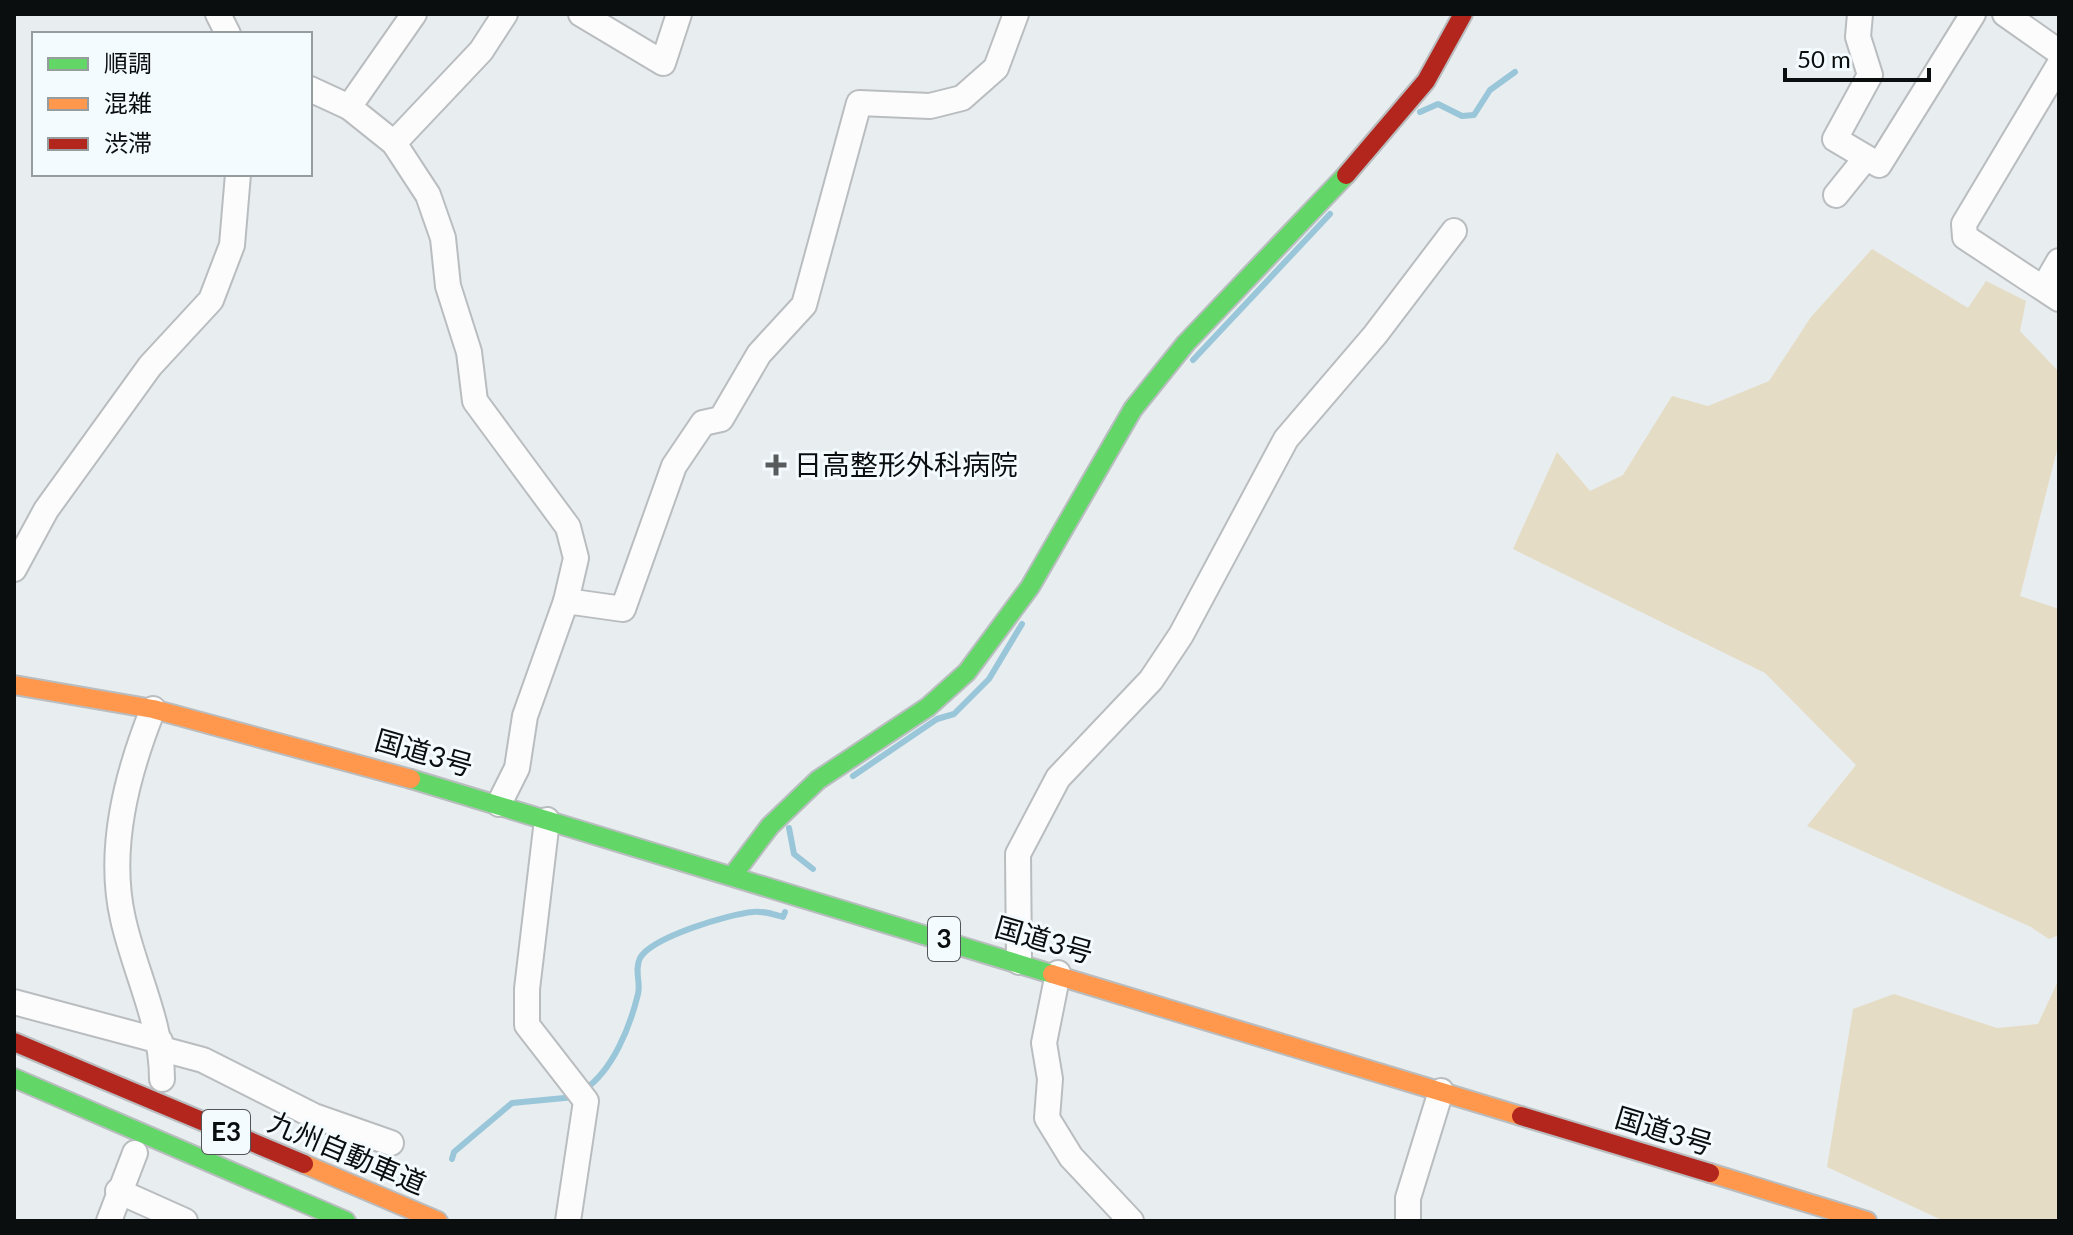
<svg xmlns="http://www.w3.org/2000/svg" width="2073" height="1235" font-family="Lato,'Noto Sans JP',sans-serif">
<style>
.green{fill:#e5dcc5}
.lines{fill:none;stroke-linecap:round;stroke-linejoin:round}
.stream{stroke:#9ac6d9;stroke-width:6}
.street-casing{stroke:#b9bdbf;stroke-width:28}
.fast-casing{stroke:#b9bdbf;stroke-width:22}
.slow-casing{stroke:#b9bdbf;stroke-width:22}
.jam-casing{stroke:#b9bdbf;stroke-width:22}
.street{stroke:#fcfcfd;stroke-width:24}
.fast{stroke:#63d668;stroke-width:18}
.slow{stroke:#ff974d;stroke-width:18}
.jam{stroke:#b3261e;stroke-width:18}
.poi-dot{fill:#585c5d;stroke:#f4fbfe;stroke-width:3}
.labels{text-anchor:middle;stroke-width:6;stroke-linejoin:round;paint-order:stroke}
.shield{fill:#f4fbfe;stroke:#515557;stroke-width:2}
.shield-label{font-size:26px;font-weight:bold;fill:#0b0e0f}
.poi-label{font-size:28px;fill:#0b0e0f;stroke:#f4fbfe;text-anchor:start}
.street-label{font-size:28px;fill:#0b0e0f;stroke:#f4fbfe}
</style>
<rect width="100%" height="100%" fill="#e8edef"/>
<!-- green -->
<g class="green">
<path d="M 1872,249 L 1968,308 L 1986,281 L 2026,301 L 2020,331 L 2059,372 L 2059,442 L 2020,596 L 2059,609 L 2059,935 L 2049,939 L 2031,927 L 1807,826 L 1856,765 L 1765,673 L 1513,549 L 1557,452 L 1590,491 L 1623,475 L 1672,396 L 1708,406 L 1769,381 L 1811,317 Z"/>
<path d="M 2059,979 L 2059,1221 L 1944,1221 L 1827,1167 L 1853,1009 L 1894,994 L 1997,1028 L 2038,1024 Z"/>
</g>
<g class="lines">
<!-- stream -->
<g class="stream">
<path d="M 1420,112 L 1438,104 L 1462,116 L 1474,115 L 1490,90 L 1515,72"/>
<path d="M 1193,360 L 1330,214"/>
<path d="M 853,776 L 937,719 L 954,714 L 989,679 L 1022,624"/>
<path d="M 789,828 L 794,854 L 813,869"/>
<path d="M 584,1090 C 613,1070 630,1027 638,994 C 641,982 634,971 640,958 C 652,937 729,914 753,912 C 764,911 773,914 783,917 L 785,912"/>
<path d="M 452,1159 L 454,1152 L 512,1103 L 575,1097"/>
</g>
<!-- street casing -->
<g class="street-casing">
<g id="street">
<path d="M 218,14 L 228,34"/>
<path d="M 581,14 L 663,63 L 679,14"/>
<path d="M 1860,14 L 1858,37 L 1870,75 L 1835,139 L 1879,165 L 1973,14"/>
<path d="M 2005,14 L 2059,52"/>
<path d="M 2059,65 L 1964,224 L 1965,237 L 2059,299"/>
<path d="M 310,89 L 349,107 L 414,14"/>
<path d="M 349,107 L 394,143 L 428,195 L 443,238 L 448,286 L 469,352 L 475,401 L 568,527 L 576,558 L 566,601"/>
<path d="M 394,143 L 481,51 L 505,14"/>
<path d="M 1836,195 L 1865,159"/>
<path d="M 2044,287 L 2059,261"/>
<path d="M 14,569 L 46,510 L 150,366 L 211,300 L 232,245 L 238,174"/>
<path d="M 153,709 C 127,774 107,849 123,919 C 135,973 162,1023 162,1079"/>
<path d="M 499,804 L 517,768 L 525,716 L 566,601 L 623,609 L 674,466 L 703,423 L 721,419 L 759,354 L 804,305 L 859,103 L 930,106 L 962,98 L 996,68 L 1016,14"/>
<path d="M 547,820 L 527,989 L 527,1025 L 586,1101 L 568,1221"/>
<path d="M 1019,962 L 1018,854 L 1058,778 L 1151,680 L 1181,635 L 1286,439 L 1375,335 L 1454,231"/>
<path d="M 1058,973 L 1044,1043 L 1050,1079 L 1047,1118 L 1071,1157 L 1131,1221"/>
<path d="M 14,1002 L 160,1041"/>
<path d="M 162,1049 L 203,1060 L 314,1116 L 391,1143"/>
<path d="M 118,1191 L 185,1221"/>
<path d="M 109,1221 L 135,1153"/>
<path d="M 1408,1221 L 1408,1198 L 1441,1091"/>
</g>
</g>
<!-- fast casing -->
<g class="fast-casing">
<g id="fast">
<path d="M 411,779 L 1052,974"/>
<path d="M 733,875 L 770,826 L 818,780 L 928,707 L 967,672 L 1030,587 L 1133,409 L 1186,343 L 1346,175"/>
<path d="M 14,1078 L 346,1221"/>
</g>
</g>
<!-- slow casing -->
<g class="slow-casing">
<g id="slow">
<path d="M 14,685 L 153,709 L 411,779"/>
<path d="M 1052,974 L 1521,1116"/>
<path d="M 304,1164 L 438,1221"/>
<path d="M 1710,1173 L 1867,1221"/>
</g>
</g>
<!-- jam casing -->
<g class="jam-casing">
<g id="jam">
<path d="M 1346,175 L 1426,81 L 1463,14"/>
<path d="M 14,1042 L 304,1164"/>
<path d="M 1521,1116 L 1710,1173"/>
</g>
</g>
<!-- street -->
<use href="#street" class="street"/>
<!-- fast -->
<use href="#fast" class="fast"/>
<!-- slow -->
<use href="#slow" class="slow"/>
<!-- jam -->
<use href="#jam" class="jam"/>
</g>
<!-- markers -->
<path class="poi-dot" d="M772 453h8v8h8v8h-8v8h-8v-8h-8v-8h8z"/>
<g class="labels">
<!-- shield labels -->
<g class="shield">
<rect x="928" y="917" width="32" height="44" rx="6"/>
<rect x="202" y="1110" width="48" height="44" rx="6"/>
</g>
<g class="shield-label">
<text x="944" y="948">3</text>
<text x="226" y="1141">E3</text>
</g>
<!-- poi labels -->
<g class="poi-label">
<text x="794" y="475">日高整形外科病院</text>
</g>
<!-- street labels -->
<g class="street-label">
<text transform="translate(424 753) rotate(16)" y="10">国道3号</text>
<text transform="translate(1044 940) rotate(16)" y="10">国道3号</text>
<text transform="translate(1664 1131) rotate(17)" y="10">国道3号</text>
<text transform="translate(347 1153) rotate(23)" y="10">九州自動車道</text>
</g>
</g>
<!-- border -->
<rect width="2073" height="1235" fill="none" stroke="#0b0e0f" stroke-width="32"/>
<!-- legend -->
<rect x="32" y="32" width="280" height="144" fill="#f4fbfe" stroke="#979c9e" stroke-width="2"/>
<rect x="48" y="58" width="40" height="12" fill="#63d668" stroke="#979c9e" stroke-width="2"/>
<text x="104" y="72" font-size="24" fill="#0b0e0f">順調</text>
<rect x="48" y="98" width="40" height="12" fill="#ff974d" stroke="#979c9e" stroke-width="2"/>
<text x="104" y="112" font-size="24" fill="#0b0e0f">混雑</text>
<rect x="48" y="138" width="40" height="12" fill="#b3261e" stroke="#979c9e" stroke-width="2"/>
<text x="104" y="152" font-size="24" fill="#0b0e0f">渋滞</text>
<!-- scale -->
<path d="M1785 68v12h144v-12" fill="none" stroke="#0b0e0f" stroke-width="4"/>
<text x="1797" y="68" font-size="24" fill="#0b0e0f" stroke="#f4fbfe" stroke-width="6" paint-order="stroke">50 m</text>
</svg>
